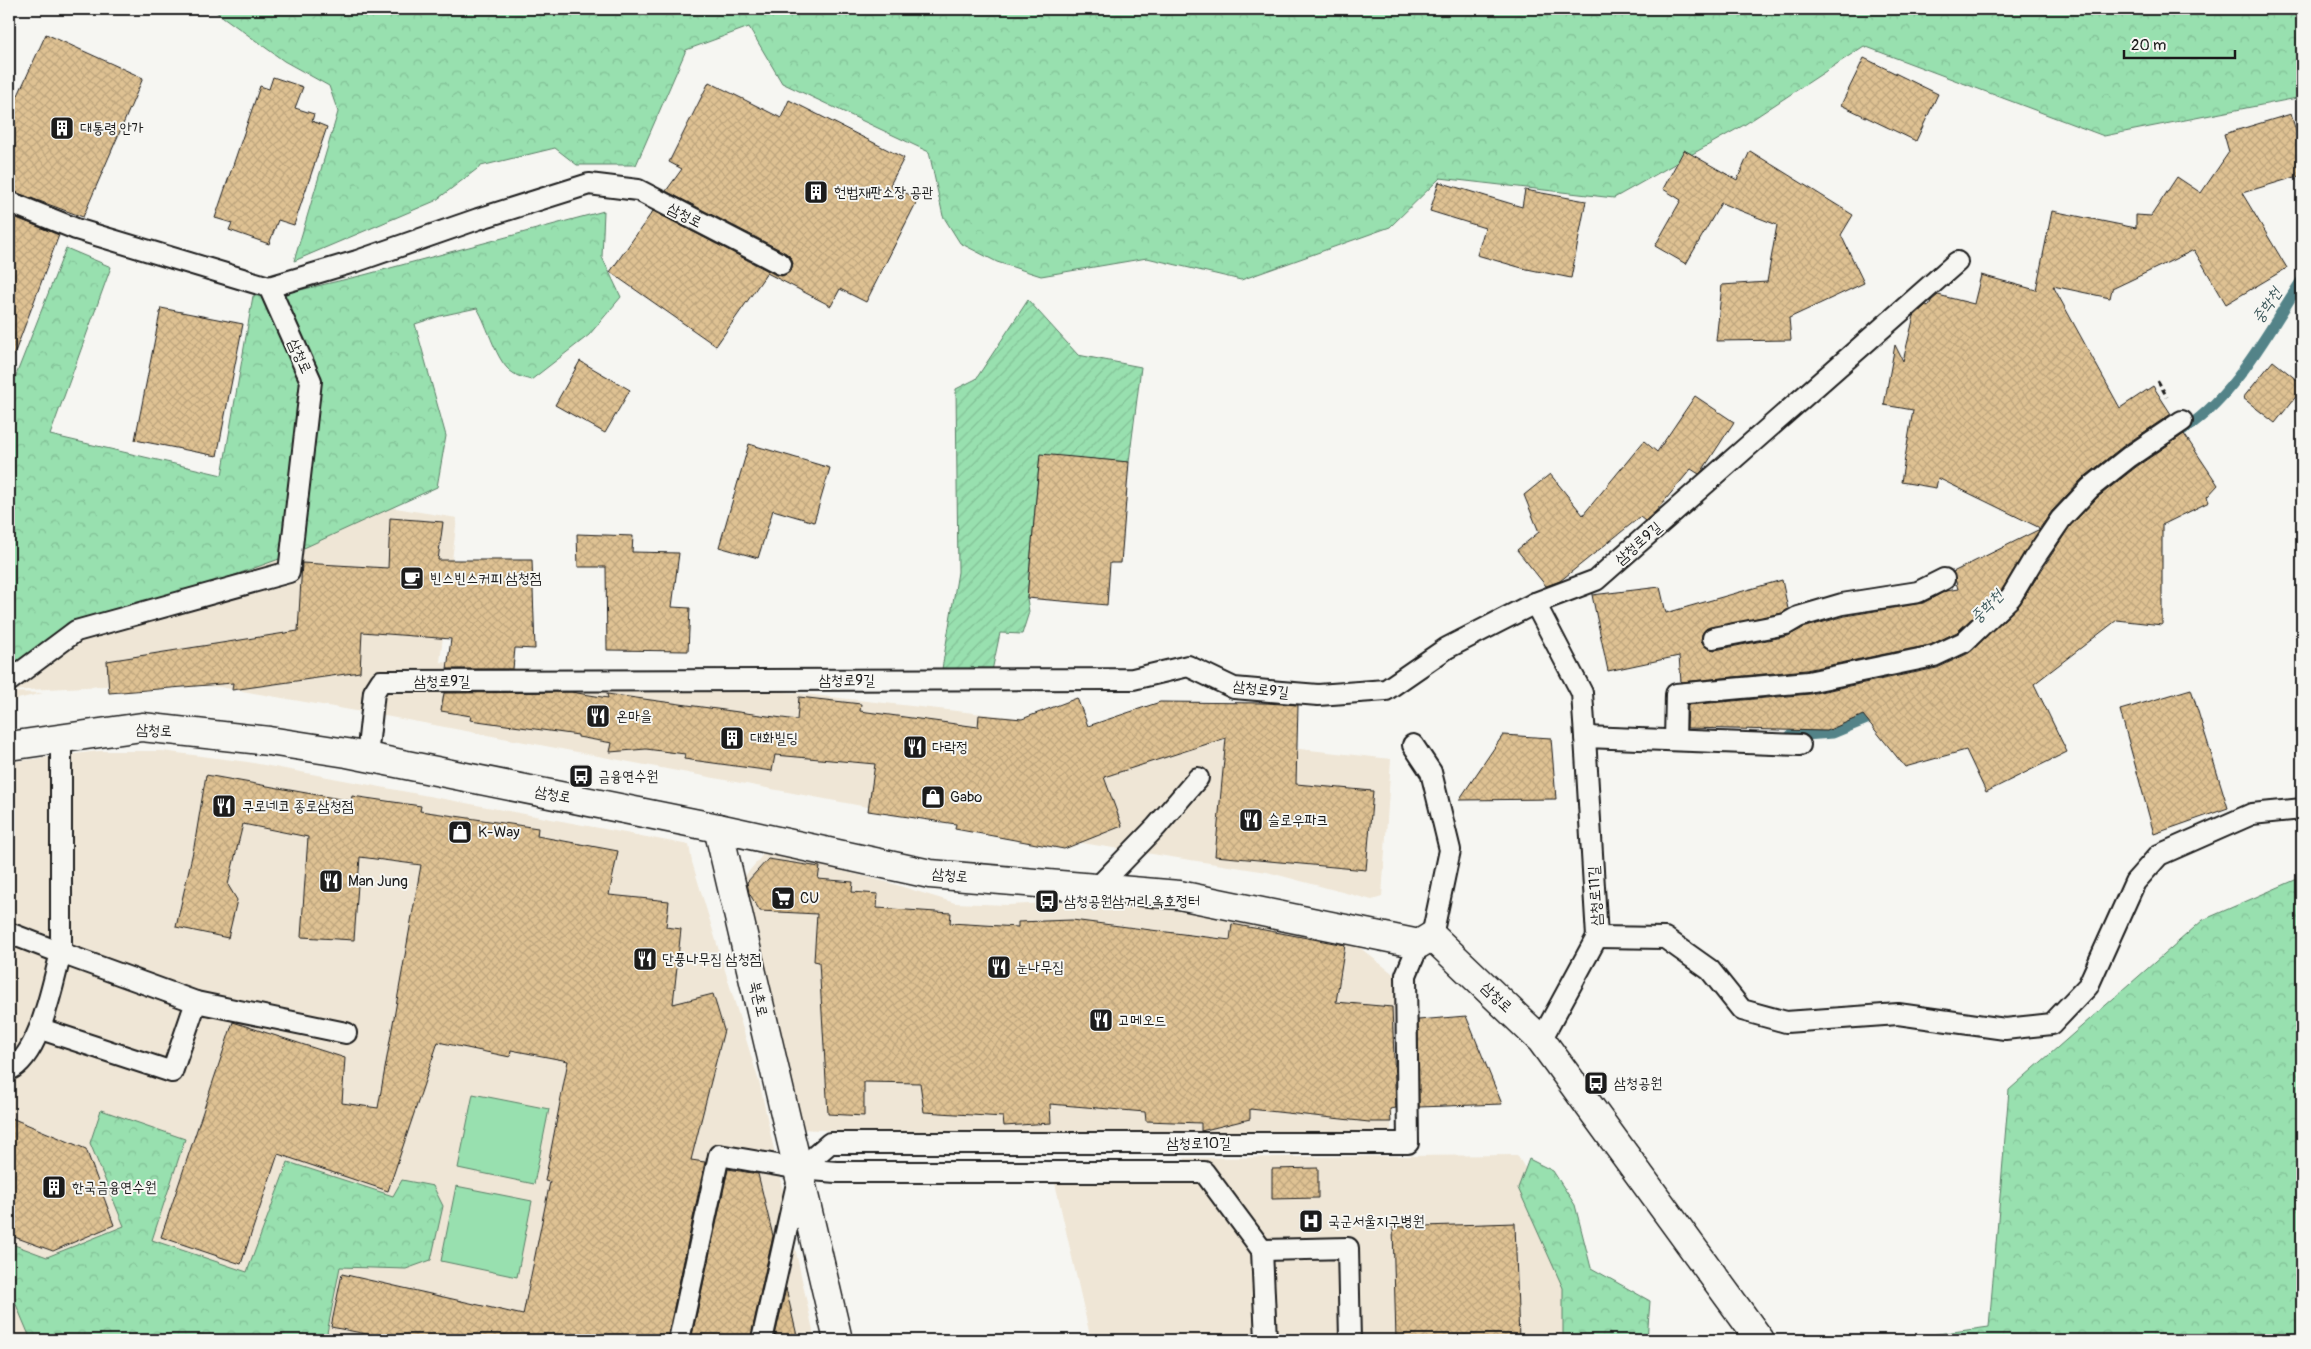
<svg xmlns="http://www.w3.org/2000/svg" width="2311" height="1349" font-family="Pangolin,'Poor Story',sans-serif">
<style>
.built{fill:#efe6d6}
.green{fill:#98e0af;stroke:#5a7e66}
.forest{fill:url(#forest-crowns);stroke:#5a7e66}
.garden{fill:url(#garden-furrows);stroke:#5a7e66}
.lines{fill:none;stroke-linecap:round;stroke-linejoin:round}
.stream{stroke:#538388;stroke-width:11}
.building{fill:url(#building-cross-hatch);stroke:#1c1c1c}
.service-casing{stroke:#1c1c1c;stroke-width:24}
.tertiary-casing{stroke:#1c1c1c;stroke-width:31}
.path{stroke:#1c1c1c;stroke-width:3;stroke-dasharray:5 4;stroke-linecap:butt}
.service{stroke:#f6f6f2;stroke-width:20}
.tertiary{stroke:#f6f6f2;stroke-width:28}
.labels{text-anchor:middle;stroke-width:4;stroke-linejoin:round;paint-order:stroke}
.poi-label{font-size:15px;fill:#1c1c1c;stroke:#f6f6f2;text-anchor:start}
.street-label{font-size:15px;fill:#1c1c1c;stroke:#f6f6f2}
.water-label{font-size:16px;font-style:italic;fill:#3c585b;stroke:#f6f6f2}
</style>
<defs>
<pattern id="forest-crowns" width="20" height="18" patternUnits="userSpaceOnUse" patternTransform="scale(1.25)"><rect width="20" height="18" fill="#98e0af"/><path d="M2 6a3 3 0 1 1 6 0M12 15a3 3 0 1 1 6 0" fill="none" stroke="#82c096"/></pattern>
<pattern id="garden-furrows" width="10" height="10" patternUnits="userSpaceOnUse" patternTransform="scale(1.25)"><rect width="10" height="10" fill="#98e0af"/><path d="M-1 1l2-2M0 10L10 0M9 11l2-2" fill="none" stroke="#82c096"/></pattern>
<pattern id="building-cross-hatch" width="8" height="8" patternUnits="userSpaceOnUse" patternTransform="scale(1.25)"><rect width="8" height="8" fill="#dfc293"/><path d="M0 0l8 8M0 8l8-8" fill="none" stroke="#bfa67e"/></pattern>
</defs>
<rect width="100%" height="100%" fill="#f6f6f2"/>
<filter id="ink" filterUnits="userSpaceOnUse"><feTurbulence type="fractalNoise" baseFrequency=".02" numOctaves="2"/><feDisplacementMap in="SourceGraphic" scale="10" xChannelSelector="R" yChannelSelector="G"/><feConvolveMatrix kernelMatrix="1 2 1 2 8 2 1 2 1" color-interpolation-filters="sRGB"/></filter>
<g filter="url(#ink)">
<!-- built -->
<g class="built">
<path d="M 389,507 L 457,518 L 440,662 L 722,685 L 1391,759 L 1382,897 L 1372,900 L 1267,872 L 936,820 L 413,721 L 220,687 L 161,683 L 9,691 L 9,605 Z"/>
<path d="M 9,692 L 43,693 L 9,701 Z"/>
<path d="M 99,751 L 162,751 L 248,762 L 689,845 L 692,862 L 760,1085 L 815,1340 L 9,1340 L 9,762 Z"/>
<path d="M 766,851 L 890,883 L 955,903 L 1008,905 L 1102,900 L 1198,913 L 1350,940 L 1396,976 L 1391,1133 L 923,1135 L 799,1129 L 739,883 Z"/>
<path d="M 1517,1155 L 1581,1259 L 1580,1340 L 1091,1340 L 1055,1183 L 1199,1179 L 1184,1158 Z"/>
</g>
<!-- green -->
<g class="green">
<path d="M 473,1094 L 549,1109 L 534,1184 L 458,1168 Z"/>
<path d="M 456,1186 L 532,1201 L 517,1277 L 441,1261 Z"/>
</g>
<!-- forest -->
<g class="forest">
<path d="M 212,9 L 2302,9 L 2302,97 L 2104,136 L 1864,46 L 1744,125 L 1614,198 L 1440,178 L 1390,227 L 1241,280 L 1147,258 L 1041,276 L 997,262 L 960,243 L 943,216 L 929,152 L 782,83 L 749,27 L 686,50 L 636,165 L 577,165 L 555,148 L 481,166 L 435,201 L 294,261 L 338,112 L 329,86 L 284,61 Z"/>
<path d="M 604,211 L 602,257 L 621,297 L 589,335 L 531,380 C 525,378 518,377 513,373 C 496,363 488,325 477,308 L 440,316 L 415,324 L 446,436 L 437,487 L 282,558 L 218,581 L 9,668 L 9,393 L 66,248 L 111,267 L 50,435 L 222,475 L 253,296 L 296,291 L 364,275 Z"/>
<path d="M 2302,877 L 2302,1340 L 1894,1340 L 1989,1327 L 2009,1090 L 2203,920 Z"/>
<path d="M 101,1110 L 185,1139 L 152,1240 L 247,1272 L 288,1162 L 393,1196 L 402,1180 L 433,1186 L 443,1206 L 431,1260 L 406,1269 L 340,1267 L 327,1333 L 356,1340 L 31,1340 L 9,1288 L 9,1243 L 47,1257 L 124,1226 L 90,1143 Z"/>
<path d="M 1529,1159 L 1553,1171 L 1575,1205 L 1591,1268 L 1650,1301 L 1647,1340 L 1563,1340 L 1563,1288 L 1518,1188 Z"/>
</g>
<!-- garden -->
<path class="garden" d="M 1028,300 L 1078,355 L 1141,367 L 1129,462 L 1040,455 L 1027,598 L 1029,612 L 1022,634 L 1000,633 L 992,671 L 942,669 L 958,572 L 956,389 L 976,379 Z"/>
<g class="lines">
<!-- stream -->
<g class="stream">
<path d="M 2179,432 C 2232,402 2269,330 2302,280"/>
<path d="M 1790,736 L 1833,733 L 1879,714"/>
</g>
</g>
<!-- building -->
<g class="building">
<path d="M 46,34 L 143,78 L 83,217 L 9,190 L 9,115 Z"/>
<path d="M 1864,58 L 1938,94 L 1916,141 L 1841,105 Z"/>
<path d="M 273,77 L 303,87 L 295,108 L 314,114 L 312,121 L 327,127 L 294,225 L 278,220 L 269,244 L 229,230 L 232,223 L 215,218 L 260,86 L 269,89 Z"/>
<path d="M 709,82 L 781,118 L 789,100 L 904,158 L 890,185 L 918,199 L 866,302 L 840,289 L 831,306 L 767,273 L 716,346 L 610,272 L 653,211 L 776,275 L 782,276 L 791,270 L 793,263 L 786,253 L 666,191 L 682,169 L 669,162 Z"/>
<path d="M 2291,114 L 2302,152 L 2302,175 L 2242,193 L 2287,268 L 2226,304 L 2194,250 L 2112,289 L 2110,298 L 2053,286 L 2120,408 L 2153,386 L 2171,414 L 2122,447 L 2082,479 L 2052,511 L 2040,528 L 1938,478 L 1936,488 L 1901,482 L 1913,410 L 1884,405 L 1895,345 L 1903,361 L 1914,316 L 1926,305 L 1929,306 L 1931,301 L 1938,295 L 1974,304 L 1981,275 L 2036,290 L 2052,211 L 2136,228 L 2136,215 L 2151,216 L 2177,177 L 2201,193 L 2229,152 L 2224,134 Z"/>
<path d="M 1684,150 L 1737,180 L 1750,151 L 1853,215 L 1841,235 L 1864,283 L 1789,318 L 1791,340 L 1716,341 L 1722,285 L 1767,282 L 1777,225 L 1721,203 L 1686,264 L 1655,246 L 1681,200 L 1663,189 Z"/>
<path d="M 1439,182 L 1522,207 L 1525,190 L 1586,201 L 1571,278 L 1522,268 L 1477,255 L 1485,228 L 1430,211 Z"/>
<path d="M 9,215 L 59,235 L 12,360 L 9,359 Z"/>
<path d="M 161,308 L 243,324 L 217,456 L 135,440 Z"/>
<path d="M 580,361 L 630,390 L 605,433 L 555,405 Z"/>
<path d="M 2273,361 L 2302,384 L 2302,389 L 2275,423 L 2243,398 Z"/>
<path d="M 1695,396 L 1734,422 L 1702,471 L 1699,474 L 1691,469 L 1656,511 L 1645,521 L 1640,517 L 1560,581 L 1546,586 L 1517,550 L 1539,532 L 1524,495 L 1550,474 L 1583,515 L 1644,441 L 1657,452 Z"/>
<path d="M 2184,434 L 2218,485 L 2207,497 L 2209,502 L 2162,525 L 2162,625 L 2117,620 L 2034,684 L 2067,752 L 1986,792 L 1966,750 L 1905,767 L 1863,715 L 1827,731 L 1687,728 L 1688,705 L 1810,694 L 1937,668 L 1969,653 L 2019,605 L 2070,526 L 2098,497 L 2136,467 Z"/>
<path d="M 749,444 L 830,468 L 814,522 L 773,510 L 758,558 L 719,547 Z"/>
<path d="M 1040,454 L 1129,462 L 1121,563 L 1110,563 L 1107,605 L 1027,598 Z"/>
<path d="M 390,518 L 443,522 L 438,560 L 532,560 L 535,649 L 515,648 L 513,669 L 447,669 L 451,639 L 362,632 L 360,672 L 232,690 L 233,683 L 109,693 L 107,661 L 298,631 L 302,563 L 388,568 Z"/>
<path d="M 2040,529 L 2002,590 L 1957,632 L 1930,645 L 1806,670 L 1681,682 L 1679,656 L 1608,671 L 1592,595 L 1660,587 L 1666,613 L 1782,580 L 1788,609 L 1782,613 L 1706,629 L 1702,634 L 1701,641 L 1709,649 L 1715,650 L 1788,636 L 1803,628 L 1845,616 L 1923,603 L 1946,591 L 1958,589 L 1953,572 Z"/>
<path d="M 577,534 L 633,536 L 632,552 L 679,553 L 672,607 L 690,608 L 688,651 L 607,650 L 606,567 L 578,567 Z"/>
<path d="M 2191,689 L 2228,808 L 2154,834 L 2120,710 Z"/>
<path d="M 571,692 L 608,698 L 607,694 L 797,720 L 799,697 L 861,704 L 860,711 L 978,727 L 979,715 L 1022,719 L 1077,698 L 1088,726 L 1160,702 L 1266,703 L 1298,705 L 1296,784 L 1373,791 L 1366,870 L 1215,856 L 1226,738 L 1104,777 L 1122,826 L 1064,849 L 955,829 L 956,824 L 868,811 L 875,764 L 775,755 L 772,771 L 684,759 L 685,754 L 646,749 L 610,752 L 612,743 L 578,737 L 578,735 L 470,720 L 471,716 L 441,711 L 444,693 Z"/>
<path d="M 1503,735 L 1551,738 L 1556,799 L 1459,800 Z"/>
<path d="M 206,775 L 351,801 L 352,796 L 421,806 L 420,811 L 538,828 L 537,836 L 618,851 L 609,895 L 669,901 L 666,927 L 681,929 L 673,1004 L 713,994 L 724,1030 L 691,1160 L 705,1162 L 667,1340 L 397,1340 L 331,1327 L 342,1274 L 523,1315 L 550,1182 L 545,1181 L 568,1061 L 511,1050 L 510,1057 L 438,1042 L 388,1191 L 278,1154 L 241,1264 L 161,1237 L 233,1022 L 345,1058 L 342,1103 L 378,1108 L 421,865 L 360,857 L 354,940 L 301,937 L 308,837 L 243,824 L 228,885 L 237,900 L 228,938 L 176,927 L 194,847 Z"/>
<path d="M 768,859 L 820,867 L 818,879 L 853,882 L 852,892 L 878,894 L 877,908 L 951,913 L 950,923 L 1018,927 L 1018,922 L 1072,920 L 1230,940 L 1232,924 L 1345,945 L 1336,1002 L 1392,1007 L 1396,1108 L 1390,1109 L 1391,1122 L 1369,1122 L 1250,1109 L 1250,1119 L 1201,1131 L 1201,1123 L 1146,1121 L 1145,1112 L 1050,1104 L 1051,1123 L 1004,1126 L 1003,1117 L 924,1112 L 920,1083 L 864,1082 L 864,1116 L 828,1114 L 819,962 L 814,961 L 817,914 L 760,911 L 749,893 L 747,882 Z"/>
<path d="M 1466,1016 L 1502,1104 L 1419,1107 L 1418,1020 Z"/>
<path d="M 9,1117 L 86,1149 L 114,1225 L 53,1251 L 9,1235 Z"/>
<path d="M 1318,1168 L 1318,1198 L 1272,1199 L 1272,1169 Z"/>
<path d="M 728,1169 L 758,1174 L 773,1236 L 750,1340 L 691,1340 Z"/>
<path d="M 1515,1223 L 1519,1340 L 1396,1340 L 1393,1227 Z"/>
<path d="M 786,1288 L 794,1323 L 798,1340 L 774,1340 Z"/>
</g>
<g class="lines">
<!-- service casing -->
<g class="service-casing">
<g id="service">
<path d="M 9,202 L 76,229 L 269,287"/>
<path d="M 1535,603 L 1582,693 L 1585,737"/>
<path d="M 1713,638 L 1786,624 L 1798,617 L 1842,604 L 1918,592 L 1944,579"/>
<path d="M 9,681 L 76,631 L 289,572 L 311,381 L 269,287 L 357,261 L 478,219 L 589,184 L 638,190 L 781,264"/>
<path d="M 61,738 L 61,953 L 196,1002 L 346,1033"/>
<path d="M 1675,740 L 1676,694 L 1808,682 L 1934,656 L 1964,642 L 2011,597 L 2033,560 L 2061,519 L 2090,488 L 2129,457 L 2182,421"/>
<path d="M 1413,745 L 1431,772 L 1450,850 L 1432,936"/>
<path d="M 367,757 L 374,692 L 381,681 L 1133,679 L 1188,666 L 1234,688 L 1318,695 L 1386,690 L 1447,648 L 1535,603 L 1596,580 L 1957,262"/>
<path d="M 1096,889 L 1156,827 L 1198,778"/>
<path d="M 9,933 L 61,953 C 52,985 40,1056 9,1070"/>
<path d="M 1597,937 L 1665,938 L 1710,970 L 1742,1010 L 1786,1022 L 1898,1014 L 2005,1029 L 2052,1024 L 2088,986 L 2135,882 L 2159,855 L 2252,814 L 2302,809"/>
<path d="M 41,1029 L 172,1072 L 196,1002"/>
<path d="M 1541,1040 L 1597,937 L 1585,737 L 1800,745"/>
<path d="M 800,1169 L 830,1143 L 1408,1143 L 1406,975 L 1419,944"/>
<path d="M 1262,1250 L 1348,1248 L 1350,1340"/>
<path d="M 679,1340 L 719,1155 L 800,1169 L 836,1172 L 1204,1172 L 1262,1250 L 1266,1340"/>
<path d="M 762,1340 L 798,1179"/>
</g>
</g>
<!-- tertiary casing -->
<g class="tertiary-casing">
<g id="tertiary">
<path d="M 9,746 L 142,727 L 269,741 L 347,753 L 718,828 L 930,874 L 1179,895 L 1419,944 L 1432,936 L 1541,1040 L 1760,1340"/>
<path d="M 718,828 L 838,1340"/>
</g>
</g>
<!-- path -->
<path class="path" d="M 2158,381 L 2167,397"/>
<!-- service -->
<use href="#service" class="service"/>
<!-- tertiary -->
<use href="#tertiary" class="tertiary"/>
</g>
</g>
<!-- icons -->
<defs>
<g id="building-square" transform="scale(1.25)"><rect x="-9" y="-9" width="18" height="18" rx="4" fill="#1c1c1c" stroke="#f6f6f2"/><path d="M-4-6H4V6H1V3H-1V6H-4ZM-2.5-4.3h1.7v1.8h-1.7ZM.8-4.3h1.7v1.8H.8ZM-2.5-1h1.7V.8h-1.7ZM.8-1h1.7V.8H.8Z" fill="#fff"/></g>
<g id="cafe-square" transform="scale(1.25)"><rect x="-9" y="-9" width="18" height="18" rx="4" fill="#1c1c1c" stroke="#f6f6f2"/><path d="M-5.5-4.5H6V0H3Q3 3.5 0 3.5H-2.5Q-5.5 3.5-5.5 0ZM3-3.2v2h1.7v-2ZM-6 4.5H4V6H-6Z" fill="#fff"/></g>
<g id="restaurant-square" transform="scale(1.25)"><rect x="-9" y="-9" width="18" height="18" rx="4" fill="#1c1c1c" stroke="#f6f6f2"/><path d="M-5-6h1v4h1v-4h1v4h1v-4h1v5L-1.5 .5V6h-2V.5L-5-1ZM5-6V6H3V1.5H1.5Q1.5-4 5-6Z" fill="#fff"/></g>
<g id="bus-square" transform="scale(1.25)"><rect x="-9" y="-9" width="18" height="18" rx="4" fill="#1c1c1c" stroke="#f6f6f2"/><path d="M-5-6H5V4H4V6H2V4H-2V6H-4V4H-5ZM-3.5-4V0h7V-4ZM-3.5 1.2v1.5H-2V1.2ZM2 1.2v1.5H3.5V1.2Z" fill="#fff"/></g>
<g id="shop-square" transform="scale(1.25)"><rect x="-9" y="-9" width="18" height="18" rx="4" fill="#1c1c1c" stroke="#f6f6f2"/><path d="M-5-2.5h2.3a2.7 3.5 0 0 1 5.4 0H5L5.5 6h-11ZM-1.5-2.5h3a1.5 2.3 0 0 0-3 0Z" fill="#fff"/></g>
<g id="supermarket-square" transform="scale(1.25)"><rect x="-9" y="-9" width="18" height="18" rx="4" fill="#1c1c1c" stroke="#f6f6f2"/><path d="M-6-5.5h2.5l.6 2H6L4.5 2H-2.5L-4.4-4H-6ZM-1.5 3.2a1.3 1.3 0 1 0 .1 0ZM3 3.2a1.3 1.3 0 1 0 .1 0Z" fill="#fff"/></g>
<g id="hospital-square" transform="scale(1.25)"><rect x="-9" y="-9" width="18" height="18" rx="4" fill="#1c1c1c" stroke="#f6f6f2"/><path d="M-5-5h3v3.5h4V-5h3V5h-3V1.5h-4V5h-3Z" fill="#fff"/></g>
</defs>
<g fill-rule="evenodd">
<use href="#building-square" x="62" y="128"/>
<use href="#building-square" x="816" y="192"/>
<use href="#cafe-square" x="412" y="578"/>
<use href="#restaurant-square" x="598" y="716"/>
<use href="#building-square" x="732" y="738"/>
<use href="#restaurant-square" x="915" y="747"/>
<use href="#bus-square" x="581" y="776"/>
<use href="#shop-square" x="933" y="797"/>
<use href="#restaurant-square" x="224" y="806"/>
<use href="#restaurant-square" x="1251" y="820"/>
<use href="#shop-square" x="460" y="832"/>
<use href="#restaurant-square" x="331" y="881"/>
<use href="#supermarket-square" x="783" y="898"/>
<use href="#bus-square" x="1047" y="901"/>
<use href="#restaurant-square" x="645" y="959"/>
<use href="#restaurant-square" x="999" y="967"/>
<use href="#restaurant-square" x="1101" y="1020"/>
<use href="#bus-square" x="1596" y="1083"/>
<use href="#building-square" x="54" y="1187"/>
<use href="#hospital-square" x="1311" y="1221"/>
</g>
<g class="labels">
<!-- poi labels -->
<g class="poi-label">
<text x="80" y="133">대통령 안가</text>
<text x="834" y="197">헌법재판소장 공관</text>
<text x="430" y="583">빈스빈스커피 삼청점</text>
<text x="616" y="721">온마을</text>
<text x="750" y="743">대화빌딩</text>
<text x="932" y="752">다락정</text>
<text x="598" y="781">금융연수원</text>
<text x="950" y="802">Gabo</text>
<text x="242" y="811">쿠로네코 종로삼청점</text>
<text x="1268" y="825">슬로우파크</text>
<text x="478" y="837">K-Way</text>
<text x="348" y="886">Man Jung</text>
<text x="800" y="903">CU</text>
<text x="1064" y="906">삼청공원삼거리.옥호정터</text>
<text x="662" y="964">단풍나무집 삼청점</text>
<text x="1016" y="972">눈나무집</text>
<text x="1118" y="1025">고메오드</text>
<text x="1614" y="1088">삼청공원</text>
<text x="72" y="1192">한국금융연수원</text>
<text x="1328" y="1226">국군서울지구병원</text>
</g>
<!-- street labels -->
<g class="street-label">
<text transform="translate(685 215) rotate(27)" y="5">삼청로</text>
<text transform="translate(300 356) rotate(66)" y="5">삼청로</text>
<text transform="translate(1638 543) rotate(-41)" y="5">삼청로9길</text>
<text x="847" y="685">삼청로9길</text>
<text x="442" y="686">삼청로9길</text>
<text transform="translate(1261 689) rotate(7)" y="5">삼청로9길</text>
<text transform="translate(154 730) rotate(3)" y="5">삼청로</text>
<text transform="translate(553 794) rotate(11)" y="5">삼청로</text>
<text transform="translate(950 875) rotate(6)" y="5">삼청로</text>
<text transform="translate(1595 896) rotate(-93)" y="5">삼청로11길</text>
<text transform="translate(1497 997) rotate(44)" y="5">삼청로</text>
<text transform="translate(759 999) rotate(77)" y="5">북촌로</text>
<text x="1199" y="1148">삼청로10길</text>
</g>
<!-- water labels -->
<g class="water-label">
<text transform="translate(2266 305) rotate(-56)" y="6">중학천</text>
<text transform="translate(1986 606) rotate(-46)" y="6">중학천</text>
</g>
</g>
<!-- margin -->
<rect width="2311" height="1349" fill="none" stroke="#f6f6f2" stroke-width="30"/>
<rect x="15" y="15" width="2281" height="1319" fill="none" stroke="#1c1c1c" stroke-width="2" filter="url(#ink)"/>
<!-- scale -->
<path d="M2124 50v8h111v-8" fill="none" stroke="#1c1c1c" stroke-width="2.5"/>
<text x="2131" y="50" font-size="15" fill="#1c1c1c" stroke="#f6f6f2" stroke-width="4" paint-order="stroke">20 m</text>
</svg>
